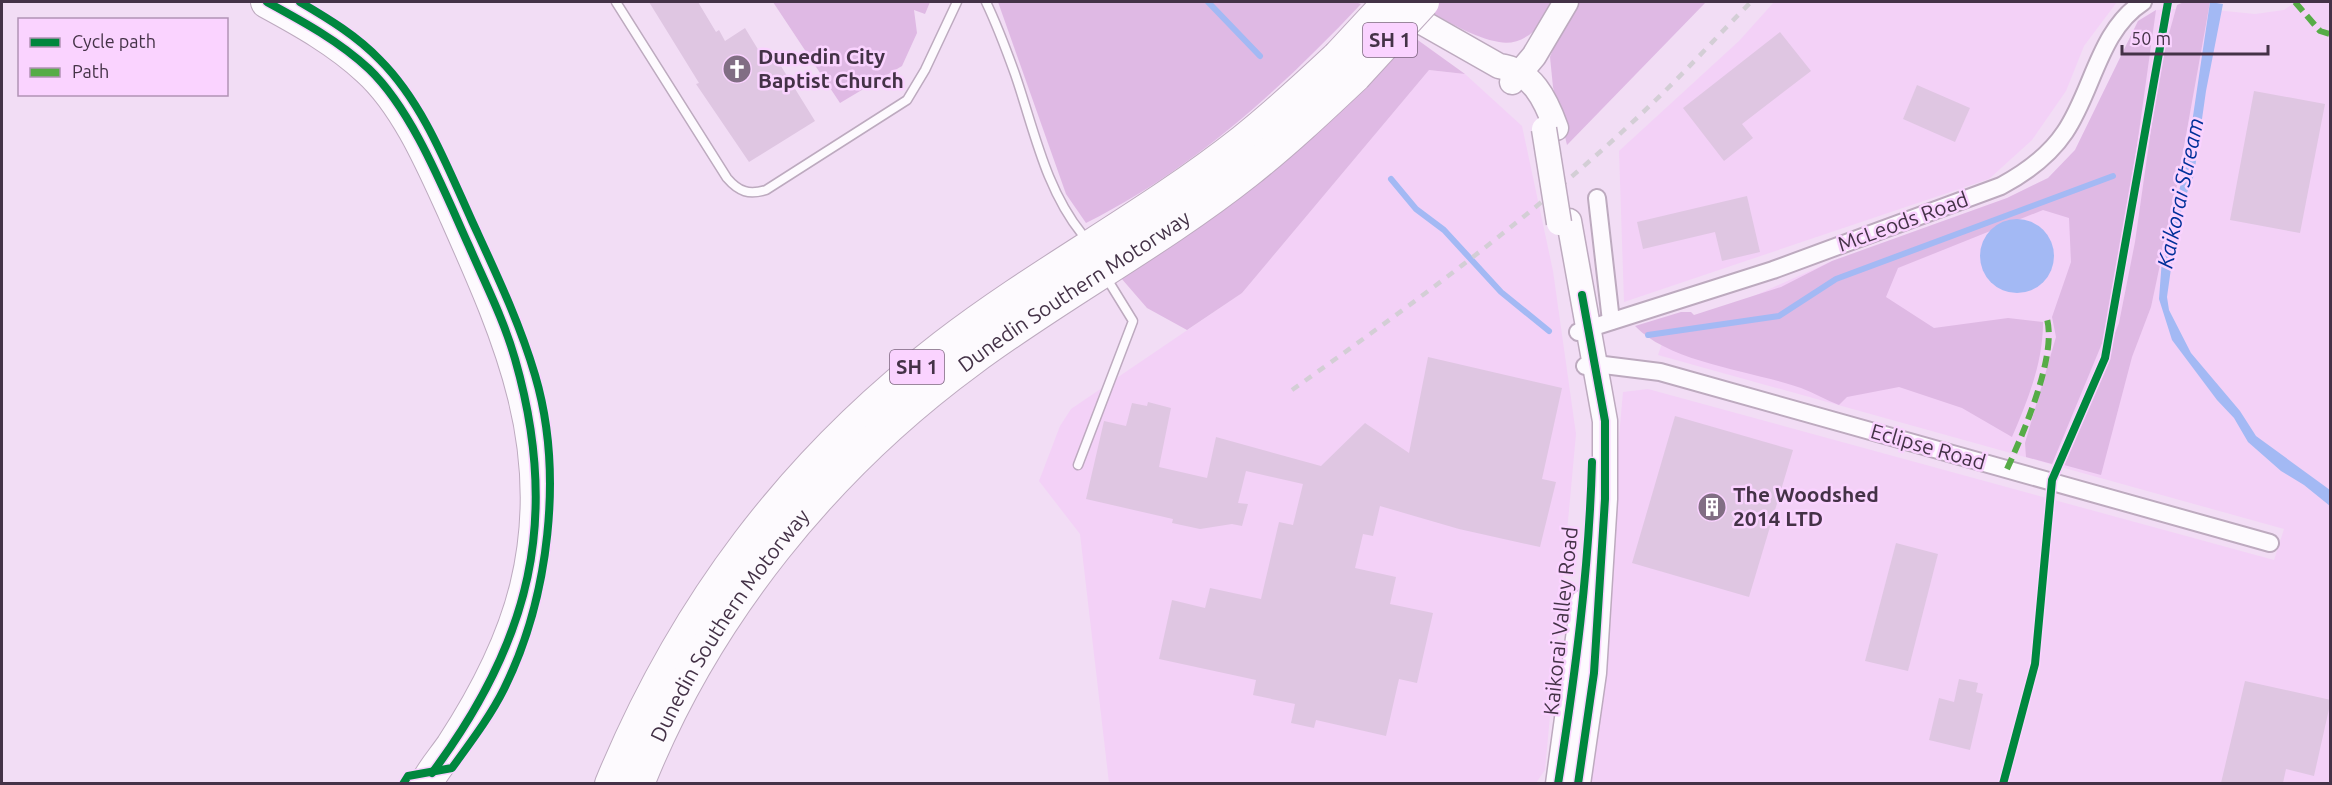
<svg xmlns="http://www.w3.org/2000/svg" width="2332" height="785" font-family="Ubuntu,sans-serif">
<style>
.built{fill:#f3d1f7}
.green{fill:#dfb9e4}
.water{fill:#a3b9f4}
.lines{fill:none;stroke-linecap:round;stroke-linejoin:round}
.stream{stroke:#a3b9f4;stroke-width:6}
.building{fill:#dfc6e2}
.lane-casing{stroke:#bdaabf;stroke-width:11}
.street-casing{stroke:#bdaabf;stroke-width:20}
.secondary-casing{stroke:#bdaabf;stroke-width:27}
.highway-casing{stroke:#bdaabf;stroke-width:34}
.lane{stroke:#fdfafe;stroke-width:8}
.street{stroke:#fdfafe;stroke-width:16}
.secondary{stroke:#fdfafe;stroke-width:24}
.highway{stroke:#fdfafe;stroke-width:32}
.rail{stroke:#d3ced5;stroke-width:4.5;stroke-dasharray:8 8;stroke-linecap:butt}
.secondary-bridge-casing{stroke:#bdaabf;stroke-width:27;stroke-linecap:butt}
.highway-bridge-casing{stroke:#bdaabf;stroke-width:34;stroke-linecap:butt}
.secondary-bridge{stroke:#fdfafe;stroke-width:24}
.highway-bridge{stroke:#fdfafe;stroke-width:32}
.quiet{stroke:#56ac47;stroke-width:6;stroke-dasharray:12 6;stroke-linecap:butt}
.cycleway-casing{stroke:#fad3ff;stroke-width:11}
.cycleway{stroke:#00873e;stroke-width:8}
.labels{text-anchor:middle;stroke-width:5;stroke-linejoin:round;paint-order:stroke}
.shield{fill:#fad3ff;stroke:#7b627e;stroke-width:1.5}
.shield-label{font-size:20px;font-weight:bold;fill:#443247}
.poi-label{font-size:21px;font-weight:bold;fill:#443247;stroke:#fad3ff;text-anchor:start}
.street-label{font-size:21px;fill:#443247;stroke:#fad3ff}
.water-label{font-size:22px;font-style:italic;fill:#003099;stroke:#fad3ff}
</style>
<rect width="100%" height="100%" fill="#f2ddf5"/>
<!-- built -->
<g class="built">
<path d="M 1774,2 L 2117,2 L 2084,46 L 2066,91 L 2032,140 L 1989,179 L 1624,302 L 1619,151 L 1739,41 Z"/>
<path d="M 2295,2 L 2330,2 L 2330,783 L 1588,784 L 1623,392 L 1648,389 L 2274,560 L 2284,529 L 1658,355 L 1668,326 L 1745,300 L 1832,261 L 2007,198 L 2048,178 L 2075,150 L 2138,21 L 2156,10 L 2195,8 L 2255,14 L 2284,10 Z"/>
<path d="M 1429,70 L 1465,74 L 1522,126 L 1553,271 L 1576,434 L 1545,770 L 1536,783 L 1109,783 L 1080,534 L 1039,481 L 1060,426 L 1071,409 L 1242,293 Z"/>
</g>
<!-- green -->
<g class="green">
<path d="M 773,2 L 930,2 L 925,14 L 914,10 L 917,33 L 902,66 L 840,103 Z"/>
<path d="M 998,2 L 1355,2 L 1361,4 C 1280,90 1192,170 1086,223 L 1066,194 Z"/>
<path d="M 1433,2 L 1553,2 C 1546,23 1525,47 1499,42 C 1474,38 1448,21 1426,10 Z"/>
<path d="M 1572,2 L 1706,2 L 1567,145 L 1553,87 L 1550,57 Z"/>
<path d="M 2184,2 L 2210,2 L 2177,185 L 2151,307 L 2132,357 L 2101,475 L 2064,465 L 2064,460 L 2119,323 L 2135,242 L 2160,66 L 2177,5 Z"/>
<path d="M 2156,10 L 2122,253 L 2103,341 L 2052,464 L 2026,457 L 2025,443 L 2056,337 L 2052,317 L 2071,262 L 2069,218 L 2043,210 L 1898,268 L 1886,297 L 1934,328 L 2008,318 L 2043,322 C 2043,363 2028,400 2012,437 L 1962,408 L 1899,387 L 1847,397 L 1839,405 C 1826,400 1814,393 1801,388 C 1753,371 1670,363 1635,326 L 1681,312 L 1691,312 L 1694,315 L 1781,287 L 1832,261 L 2007,198 L 2048,178 L 2075,150 L 2138,21 Z"/>
<path d="M 1408,33 L 1465,74 L 1429,70 L 1242,293 L 1187,330 L 1147,308 L 1121,278 Z"/>
</g>
<!-- water -->
<g class="water">
<path d="M 2210,2 L 2223,4 L 2206,91 L 2194,175 L 2183,203 L 2175,240 L 2167,297 L 2169,310 L 2191,353 L 2240,411 L 2256,436 L 2330,490 L 2330,506 L 2304,485 L 2281,471 L 2248,442 L 2234,418 L 2217,400 L 2172,340 L 2159,299 L 2162,259 L 2186,163 Z"/>
<circle cx="2017" cy="256" r="37"/>
</g>
<g class="lines">
<!-- stream -->
<g class="stream">
<path d="M 1208,2 L 1260,56"/>
<path d="M 1391,179 L 1416,209 L 1444,230 L 1501,292 L 1549,331"/>
<path d="M 1648,335 L 1779,316 L 1836,279 L 2113,176"/>
</g>
</g>
<!-- building -->
<g class="building">
<path d="M 649,2 L 698,2 L 716,32 L 719,30 L 725,41 L 745,28 L 762,56 L 771,50 L 815,121 L 749,162 L 696,84 L 699,83 Z"/>
<path d="M 1780,32 L 1811,71 L 1742,124 L 1753,138 L 1724,161 L 1683,108 Z"/>
<path d="M 1917,85 L 1970,108 L 1955,142 L 1903,119 Z"/>
<path d="M 2254,91 L 2325,104 L 2300,233 L 2230,220 Z"/>
<path d="M 1747,196 L 1760,252 L 1722,261 L 1715,232 L 1643,249 L 1637,222 Z"/>
<path d="M 1428,357 L 1562,388 L 1542,479 L 1556,482 L 1540,547 L 1459,529 L 1380,506 L 1373,536 L 1363,534 L 1355,568 L 1396,577 L 1390,604 L 1433,613 L 1417,683 L 1399,679 L 1386,736 L 1316,720 L 1314,728 L 1291,723 L 1295,704 L 1253,695 L 1256,680 L 1159,659 L 1172,600 L 1205,608 L 1210,588 L 1261,599 L 1279,522 L 1293,525 L 1303,484 L 1246,471 L 1238,503 L 1248,504 L 1242,526 L 1232,524 L 1200,529 L 1172,523 L 1173,519 L 1086,499 L 1104,421 L 1126,426 L 1132,403 L 1147,406 L 1148,402 L 1171,408 L 1159,467 L 1207,478 L 1216,437 L 1321,466 L 1365,423 L 1409,453 Z"/>
<path d="M 1675,416 L 1793,450 L 1749,597 L 1632,563 Z"/>
<path d="M 1896,543 L 1938,554 L 1908,671 L 1865,661 Z"/>
<path d="M 1959,679 L 1978,683 L 1976,692 L 1983,694 L 1970,750 L 1929,740 L 1939,698 L 1954,702 Z"/>
<path d="M 2245,681 L 2331,700 L 2314,776 L 2286,769 L 2283,783 L 2221,783 Z"/>
</g>
<g class="lines">
<!-- lane casing -->
<g class="lane-casing">
<g id="lane">
<path d="M 616,2 L 727,178 C 739,192 749,195 766,190 L 907,100 L 925,70 L 957,2"/>
<path d="M 986,2 C 997,25 1006,49 1015,74 C 1034,129 1045,188 1082,234"/>
<path d="M 1078,465 L 1133,321 L 1109,282"/>
</g>
</g>
<!-- street casing -->
<g class="street-casing">
<g id="street">
<path d="M 1597,198 L 1611,321"/>
<path d="M 1578,332 L 1773,270 L 2001,186 C 2027,172 2049,156 2065,132 C 2093,91 2099,30 2143,2"/>
<path d="M 1585,366 L 1596,364 L 1660,372 L 2270,543"/>
</g>
</g>
<!-- secondary casing -->
<g class="secondary-casing">
<g id="secondary">
<path d="M 1397,8 L 1499,66 C 1532,70 1546,100 1556,128"/>
<path d="M 1512,82 L 1534,56 L 1566,2"/>
<path d="M 1569,221 L 1605,421 L 1605,499 L 1594,673 L 1578,784"/>
<path d="M 1558,784 L 1583,602"/>
</g>
</g>
<!-- highway casing -->
<g class="highway-casing">
<g id="highway">
<path d="M 267,2 C 302,21 338,41 368,69 C 407,104 433,166 454,212 C 509,336 560,448 526,587 C 512,644 484,697 452,746 C 443,759 433,770 426,784"/>
<path d="M 611,784 C 684,607 792,463 944,346 C 1040,272 1148,216 1243,141 C 1276,115 1307,86 1338,57"/>
<path id="s1" d="M 638,784 C 705,615 825,467 971,360 C 1060,294 1160,241 1247,172 C 1285,142 1320,109 1355,76"/>
</g>
</g>
<!-- lane -->
<use href="#lane" class="lane"/>
<!-- street -->
<use href="#street" class="street"/>
<!-- secondary -->
<use href="#secondary" class="secondary"/>
<!-- highway -->
<use href="#highway" class="highway"/>
<!-- rail -->
<path class="rail" d="M 1292,390 C 1424,296 1557,199 1672,84 C 1699,57 1724,29 1751,2"/>
<!-- secondary-bridge casing -->
<g class="secondary-bridge-casing">
<path id="secondary-bridge" d="M 1544,129 L 1559,223"/>
</g>
<!-- highway-bridge casing -->
<g class="highway-bridge-casing">
<g id="highway-bridge">
<path d="M 1338,57 L 1389,2"/>
<path d="M 1355,76 L 1423,2"/>
</g>
</g>
<!-- secondary-bridge -->
<use href="#secondary-bridge" class="secondary-bridge"/>
<!-- highway-bridge -->
<use href="#highway-bridge" class="highway-bridge"/>
<!-- quiet -->
<g class="quiet">
<path d="M 2295,2 L 2320,31 L 2330,34"/>
<path d="M 2007,469 C 2023,434 2057,356 2047,319"/>
</g>
<!-- cycleway casing -->
<g class="cycleway-casing">
<g id="cycleway">
<path d="M 267,2 C 302,21 339,41 369,69 C 413,111 444,191 469,246 C 485,283 504,320 515,359 C 561,519 530,642 432,773"/>
<path d="M 300,2 C 329,19 357,36 380,60 C 423,103 447,166 472,221 C 495,271 519,321 535,375 C 564,473 549,598 504,689 C 490,717 470,743 452,768 L 408,776 L 403,784"/>
<path d="M 1558,784 C 1575,676 1589,570 1592,462"/>
<path d="M 1578,784 L 1594,673 L 1605,499 L 1605,421 L 1582,295"/>
<path d="M 2003,784 L 2035,664 L 2052,480 L 2105,358 L 2168,2"/>
</g>
</g>
<!-- cycleway -->
<use href="#cycleway" class="cycleway"/>
</g>
<!-- icons -->
<defs>
<g id="church-disc" transform="scale(1.5)"><circle r="9.5" fill="#816e84" stroke="#fad3ff"/><path d="M-1.2-6h2.4v3.5h3.3v2.4h-3.3V6h-2.4V-.1h-3.3v-2.4h3.3Z" fill="#fff"/></g>
<g id="building-disc" transform="scale(1.5)"><circle r="9.5" fill="#816e84" stroke="#fad3ff"/><path d="M-4-6H4V6H1V3H-1V6H-4ZM-2.5-4.3h1.7v1.8h-1.7ZM.8-4.3h1.7v1.8H.8ZM-2.5-1h1.7V.8h-1.7ZM.8-1h1.7V.8H.8Z" fill="#fff"/></g>
</defs>
<g fill-rule="evenodd">
<use href="#church-disc" x="737" y="69"/>
<use href="#building-disc" x="1712" y="507"/>
</g>
<g class="labels">
<!-- shield labels -->
<g class="shield">
<rect x="1363" y="23" width="54" height="34" rx="4.5"/>
<rect x="890" y="350" width="54" height="34" rx="4.5"/>
</g>
<g class="shield-label">
<text x="1390" y="47">SH 1</text>
<text x="917" y="374">SH 1</text>
</g>
<!-- poi labels -->
<g class="poi-label">
<text x="758" y="64">Dunedin City<tspan x="758" dy="24">Baptist Church</tspan></text>
<text x="1733" y="502">The Woodshed<tspan x="1733" dy="24">2014 LTD</tspan></text>
</g>
<!-- street labels -->
<g class="street-label">
<text transform="translate(1903 222) rotate(-20)" y="7">McLeods Road</text>
<text dy="7" stroke="none"><textPath href="#s1" startOffset="670">Dunedin Southern Motorway</textPath></text>
<text transform="translate(1928 447) rotate(16)" y="7">Eclipse Road</text>
<text transform="translate(1561 621) rotate(-84)" y="7">Kaikorai Valley Road</text>
<text dy="7" stroke="none"><textPath href="#s1" startOffset="184">Dunedin Southern Motorway</textPath></text>
</g>
<!-- water labels -->
<g class="water-label">
<text transform="translate(2180 193) rotate(-78)" y="8">Kaikorai Stream</text>
</g>
</g>
<!-- border -->
<rect width="2332" height="785" fill="none" stroke="#443247" stroke-width="6"/>
<!-- legend -->
<rect x="18" y="18" width="210" height="78" fill="#fad3ff" stroke="#b193b5" stroke-width="1.5"/>
<rect x="30" y="38" width="30" height="9" fill="#00873e" stroke="#b193b5" stroke-width="1.5"/>
<text x="72" y="48" font-size="18" fill="#443247">Cycle path</text>
<rect x="30" y="68" width="30" height="9" fill="#56ac47" stroke="#b193b5" stroke-width="1.5"/>
<text x="72" y="78" font-size="18" fill="#443247">Path</text>
<!-- scale -->
<path d="M2122 45v9h146v-9" fill="none" stroke="#443247" stroke-width="3"/>
<text x="2131" y="45" font-size="18" fill="#443247" stroke="#fad3ff" stroke-width="4.5" paint-order="stroke">50 m</text>
</svg>
